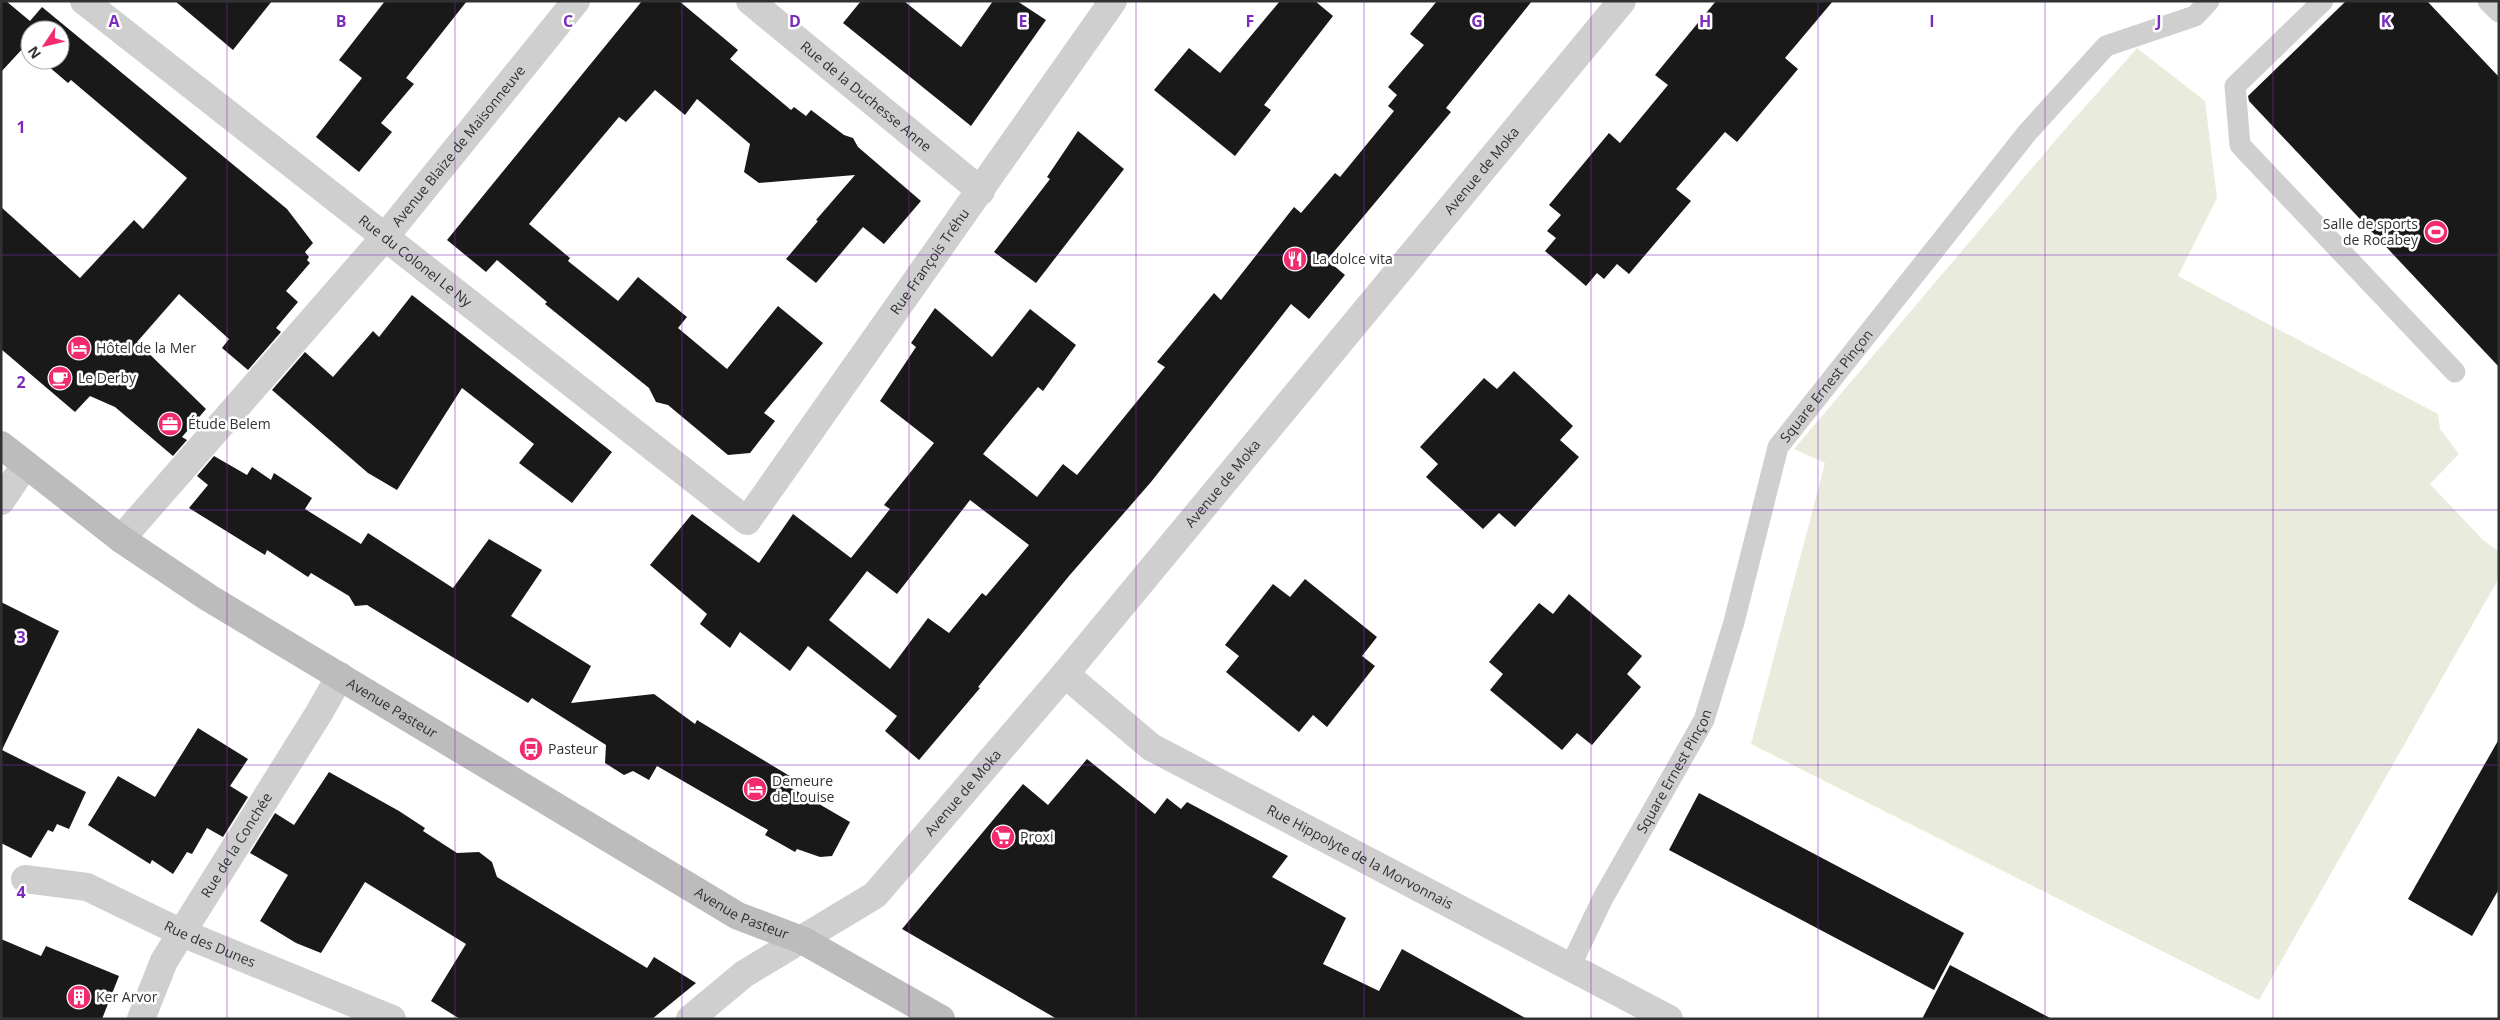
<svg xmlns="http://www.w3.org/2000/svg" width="2500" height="1020" font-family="'Open Sans',sans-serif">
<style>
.green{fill:#e9ecdd}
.building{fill:#191919;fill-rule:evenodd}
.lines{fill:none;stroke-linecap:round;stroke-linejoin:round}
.service{stroke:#cfcfcf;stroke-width:21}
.minor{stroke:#cfcfcf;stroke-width:28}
.secondary{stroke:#bcbcbc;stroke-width:28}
.grid{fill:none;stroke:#7b2cbf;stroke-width:1;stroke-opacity:0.55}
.labels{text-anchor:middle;stroke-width:5;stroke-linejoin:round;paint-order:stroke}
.street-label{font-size:14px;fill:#323232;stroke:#fff}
.poi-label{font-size:14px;fill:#323232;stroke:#fff;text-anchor:start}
.grid-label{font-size:16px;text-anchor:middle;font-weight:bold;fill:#7b2cbf;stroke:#fff;stroke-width:5;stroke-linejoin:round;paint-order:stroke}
</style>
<rect width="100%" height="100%" fill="#fff"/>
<!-- green -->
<path class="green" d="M 2137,48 L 2205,101 L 2217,198 L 2178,276 L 2438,414 L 2440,429 L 2459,454 L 2430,484 L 2483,540 L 2499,551 L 2499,578 L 2259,1000 L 1751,744 L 1825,463 L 1794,449 L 2060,135 Z"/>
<!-- building -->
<g class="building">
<path d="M 1,1 L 6,1 L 30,21 L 42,7 L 287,209 L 313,243 L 305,252 L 309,257 L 307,260 L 310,263 L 286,291 L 298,302 L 276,328 L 281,332 L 248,370 L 222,348 L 229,339 L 179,294 L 137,342 L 206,409 L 182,437 L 187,440 L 173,456 L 115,407 L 90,396 L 75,412 L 1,349 L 1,207 L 80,278 L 134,220 L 143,229 L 187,178 L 71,80 L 68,83 L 41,60 L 60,60 L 60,30 L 30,30 L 30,51 L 25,46 L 1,72 Z"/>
<path d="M 175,1 L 272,1 L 233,50 Z"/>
<path d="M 385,1 L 467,1 L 406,78 L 414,84 L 381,123 L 392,132 L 359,172 L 316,137 L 362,78 L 339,60 Z"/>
<path d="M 642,1 L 679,1 L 738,50 L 730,59 L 791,110 L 794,107 L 806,116 L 811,110 L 844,135 L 853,138 L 858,147 L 921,201 L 884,244 L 863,227 L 816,283 L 786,259 L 818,221 L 816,220 L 855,175 L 759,183 L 744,172 L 750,144 L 697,99 L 685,115 L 655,90 L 626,122 L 619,117 L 529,224 L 570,258 L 568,261 L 618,301 L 638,277 L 687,317 L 678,328 L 727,369 L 778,306 L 823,343 L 764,413 L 775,421 L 750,453 L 728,455 L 668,405 L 656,402 L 649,388 L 545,304 L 547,302 L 497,260 L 486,272 L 447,240 Z"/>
<path d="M 861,1 L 904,1 L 961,47 L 993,1 L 1017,1 L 1046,20 L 971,126 L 843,23 Z"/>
<path d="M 1280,1 L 1315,1 L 1333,16 L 1264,105 L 1271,110 L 1235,156 L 1154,90 L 1189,48 L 1220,73 Z"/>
<path d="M 1437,1 L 1532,1 L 1446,108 L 1451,112 L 1327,260 L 1345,275 L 1309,319 L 1291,304 L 1151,482 L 1069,576 L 978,687 L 980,688 L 919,760 L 885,731 L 897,716 L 808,646 L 790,671 L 740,632 L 730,648 L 700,624 L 707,614 L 650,565 L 692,514 L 759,563 L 793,514 L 851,558 L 890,509 L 884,505 L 934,443 L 880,401 L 916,347 L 911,343 L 935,308 L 992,357 L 1030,309 L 1076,345 L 1043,391 L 1038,387 L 983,454 L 1037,497 L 1063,464 L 1077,475 L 1165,367 L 1157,362 L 1214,293 L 1221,300 L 1294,207 L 1301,213 L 1335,173 L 1340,177 L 1394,111 L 1388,106 L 1397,95 L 1388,87 L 1424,45 L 1410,34 ZM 970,500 L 1029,545 L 986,596 L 982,593 L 949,633 L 928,618 L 890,669 L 829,620 L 867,571 L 897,594 Z"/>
<path d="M 1716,1 L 1833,1 L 1785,58 L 1798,69 L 1737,142 L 1725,132 L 1676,189 L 1691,201 L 1629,274 L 1617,264 L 1604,279 L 1597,273 L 1586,286 L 1545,251 L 1556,238 L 1547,231 L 1561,215 L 1549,205 L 1609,133 L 1620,143 L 1668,85 L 1655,75 Z"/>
<path d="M 2346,1 L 2427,1 L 2499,77 L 2499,367 L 2249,101 L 2248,96 Z"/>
<path d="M 1078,131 L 1124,169 L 1036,283 L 994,252 L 1050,179 L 1047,177 Z"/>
<path d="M 412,295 L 612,452 L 572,503 L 519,463 L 534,444 L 462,388 L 397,490 L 368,473 L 272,390 L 305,352 L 333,377 L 373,331 L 379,337 Z"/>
<path d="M 1514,371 L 1573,426 L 1560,440 L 1579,457 L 1515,527 L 1499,513 L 1483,529 L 1426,477 L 1438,464 L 1420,447 L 1484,378 L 1497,389 Z"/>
<path d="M 214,456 L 247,475 L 252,467 L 271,480 L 274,473 L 312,498 L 305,509 L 361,544 L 368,533 L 453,588 L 489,539 L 542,570 L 511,616 L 591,666 L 571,703 L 654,694 L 695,724 L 697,720 L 793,778 L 788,786 L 850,822 L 832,856 L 820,857 L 797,849 L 795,852 L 765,835 L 768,830 L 657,766 L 649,780 L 633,771 L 624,775 L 605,763 L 606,745 L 532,698 L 528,703 L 367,605 L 355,606 L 349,596 L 311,573 L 308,577 L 267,550 L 265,555 L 189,508 L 208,485 L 197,476 Z"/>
<path d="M 1305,579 L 1377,637 L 1362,656 L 1375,666 L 1327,727 L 1313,715 L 1299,732 L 1226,672 L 1239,656 L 1225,645 L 1273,584 L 1290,597 Z"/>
<path d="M 1569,594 L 1642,656 L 1627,674 L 1641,687 L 1592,745 L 1577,733 L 1562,750 L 1490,690 L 1503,674 L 1489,662 L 1539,603 L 1553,614 Z"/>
<path d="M 1,602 L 59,631 L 2,750 L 86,792 L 69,829 L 57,824 L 53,832 L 48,830 L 31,858 L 1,843 Z"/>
<path d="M 198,728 L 248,759 L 230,786 L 248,797 L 223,837 L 207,828 L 192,854 L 187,852 L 173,874 L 152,860 L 150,864 L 88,825 L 118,776 L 155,797 Z"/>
<path d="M 2499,739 L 2499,889 L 2472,936 L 2408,899 Z"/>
<path d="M 1087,759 L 1155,814 L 1167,798 L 1181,809 L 1187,802 L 1288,856 L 1272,877 L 1346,918 L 1323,964 L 1379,991 L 1402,949 L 1527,1019 L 1057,1019 L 902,929 L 1023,784 L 1048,805 Z"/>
<path d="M 329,772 L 399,811 L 425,828 L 423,831 L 457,853 L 479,852 L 492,862 L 497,877 L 647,968 L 654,957 L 696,983 L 652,1019 L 460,1019 L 431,1001 L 466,944 L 365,882 L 321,953 L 296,943 L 260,921 L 288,875 L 250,853 L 275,813 L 294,825 Z"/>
<path d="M 1699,793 L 1964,933 L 1934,990 L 1669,850 Z"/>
<path d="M 1,939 L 41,956 L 46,946 L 119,976 L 102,1019 L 1,1019 Z"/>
<path d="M 1950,965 L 2052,1019 L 1922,1019 Z"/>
</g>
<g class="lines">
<!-- service -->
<g class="service">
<path d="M 2323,1 L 2235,86 L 2240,145 L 2455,372"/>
<path d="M 2488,1 L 2499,12"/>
<path id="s1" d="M 1570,967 L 1603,898 L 1704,720 L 1734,622 L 1778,447 L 2027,133 L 2106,46 L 2195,16 L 2209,1"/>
</g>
<!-- minor -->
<g class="minor">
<path id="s2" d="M 84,1 L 747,521 L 1113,1"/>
<path id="s3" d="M 750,1 L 981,191"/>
<path d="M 1,501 L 25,465"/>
<path id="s4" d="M 121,539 L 384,238 L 576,1"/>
<path id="s5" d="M 1065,674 L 1151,747 L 1669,1019"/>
<path id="s6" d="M 25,879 L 87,887 L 182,933 L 392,1019"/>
<path id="s7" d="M 141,1019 L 164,961 L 319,713 L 340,676"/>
<path id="s8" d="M 690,1019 L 744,974 L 875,895 L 1065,674 L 1622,1"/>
</g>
<!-- secondary -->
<path class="secondary" id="s9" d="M 1,445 L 121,539 L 209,598 L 738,916 L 802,940 L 941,1019"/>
</g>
<!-- grid -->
<path class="grid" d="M 227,1 L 227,1019M 455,1 L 455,1019M 682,1 L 682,1019M 909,1 L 909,1019M 1136,1 L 1136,1019M 1364,1 L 1364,1019M 1591,1 L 1591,1019M 1818,1 L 1818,1019M 2045,1 L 2045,1019M 2273,1 L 2273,1019M 1,255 L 2499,255M 1,510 L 2499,510M 1,765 L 2499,765"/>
<!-- icons -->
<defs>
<g id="stadium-disc" transform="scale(1.25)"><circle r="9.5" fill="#f22b6e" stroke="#fff"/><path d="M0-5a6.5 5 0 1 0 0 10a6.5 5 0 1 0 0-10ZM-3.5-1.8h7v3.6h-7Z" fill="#fff"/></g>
<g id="restaurant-disc" transform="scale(1.25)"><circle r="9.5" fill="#f22b6e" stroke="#fff"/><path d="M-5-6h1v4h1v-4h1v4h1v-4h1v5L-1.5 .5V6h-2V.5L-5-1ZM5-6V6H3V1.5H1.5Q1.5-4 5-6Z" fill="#fff"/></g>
<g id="hotel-disc" transform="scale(1.25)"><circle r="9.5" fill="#f22b6e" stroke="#fff"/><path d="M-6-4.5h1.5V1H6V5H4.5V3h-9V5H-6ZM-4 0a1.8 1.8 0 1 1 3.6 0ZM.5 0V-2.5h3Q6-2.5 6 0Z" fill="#fff"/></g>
<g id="cafe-disc" transform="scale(1.25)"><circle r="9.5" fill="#f22b6e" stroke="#fff"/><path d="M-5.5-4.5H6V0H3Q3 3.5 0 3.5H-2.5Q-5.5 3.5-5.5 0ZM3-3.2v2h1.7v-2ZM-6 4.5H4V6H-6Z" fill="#fff"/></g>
<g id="office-disc" transform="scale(1.25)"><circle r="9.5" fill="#f22b6e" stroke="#fff"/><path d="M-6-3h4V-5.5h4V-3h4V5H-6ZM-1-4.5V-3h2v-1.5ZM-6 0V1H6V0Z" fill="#fff"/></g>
<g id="bus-disc" transform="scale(1.25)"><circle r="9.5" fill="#f22b6e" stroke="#fff"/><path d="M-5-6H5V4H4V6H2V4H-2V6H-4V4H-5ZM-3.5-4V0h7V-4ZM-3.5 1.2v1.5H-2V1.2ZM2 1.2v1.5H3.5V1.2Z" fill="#fff"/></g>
<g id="supermarket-disc" transform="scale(1.25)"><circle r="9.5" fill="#f22b6e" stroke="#fff"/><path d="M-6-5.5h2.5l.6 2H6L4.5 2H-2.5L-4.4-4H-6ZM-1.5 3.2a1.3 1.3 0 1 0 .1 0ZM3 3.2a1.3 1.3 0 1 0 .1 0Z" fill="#fff"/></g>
<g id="building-disc" transform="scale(1.25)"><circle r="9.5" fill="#f22b6e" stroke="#fff"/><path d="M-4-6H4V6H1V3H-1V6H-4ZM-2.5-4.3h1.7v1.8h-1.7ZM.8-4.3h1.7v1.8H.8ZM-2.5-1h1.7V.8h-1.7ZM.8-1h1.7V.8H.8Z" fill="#fff"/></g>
</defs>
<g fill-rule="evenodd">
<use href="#stadium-disc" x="2436" y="232"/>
<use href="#restaurant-disc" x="1295" y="259"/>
<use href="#hotel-disc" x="79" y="348"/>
<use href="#cafe-disc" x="60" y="378"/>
<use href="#office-disc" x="170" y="424"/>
<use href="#bus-disc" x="531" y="749"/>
<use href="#hotel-disc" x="755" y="789"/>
<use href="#supermarket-disc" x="1003" y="837"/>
<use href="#building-disc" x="79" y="997"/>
</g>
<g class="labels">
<!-- street labels -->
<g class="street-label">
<text dy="5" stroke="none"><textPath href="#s3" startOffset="150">Rue de la Duchesse Anne</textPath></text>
<text dy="5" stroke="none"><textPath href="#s4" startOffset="518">Avenue Blaize de Maisonneuve</textPath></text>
<text dy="5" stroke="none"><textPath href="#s8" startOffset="1168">Avenue de Moka</textPath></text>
<text dy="5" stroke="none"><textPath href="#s2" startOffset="1160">Rue François Tréhu</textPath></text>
<text dy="5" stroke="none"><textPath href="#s2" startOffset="421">Rue du Colonel Le Ny</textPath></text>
<text dy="5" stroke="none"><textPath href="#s1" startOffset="642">Square Ernest Pinçon</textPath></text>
<text dy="5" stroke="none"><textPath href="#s8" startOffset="762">Avenue de Moka</textPath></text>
<text dy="5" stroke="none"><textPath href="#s9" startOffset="472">Avenue Pasteur</textPath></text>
<text dy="5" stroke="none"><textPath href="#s1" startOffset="222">Square Ernest Pinçon</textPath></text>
<text dy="5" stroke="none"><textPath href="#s8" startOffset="358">Avenue de Moka</textPath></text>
<text dy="5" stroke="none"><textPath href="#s7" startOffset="199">Rue de la Conchée</textPath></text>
<text dy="5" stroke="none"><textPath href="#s5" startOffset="349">Rue Hippolyte de la Morvonnais</textPath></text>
<text dy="5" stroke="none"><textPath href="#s9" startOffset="878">Avenue Pasteur</textPath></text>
<text dy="5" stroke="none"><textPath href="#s6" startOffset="198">Rue des Dunes</textPath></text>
</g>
<!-- poi labels -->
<g class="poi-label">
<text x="2418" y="229" text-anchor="end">Salle de sports<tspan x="2418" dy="16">de Rocabey</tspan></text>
<text x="1312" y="264">La dolce vita</text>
<text x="96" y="353">Hôtel de la Mer</text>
<text x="78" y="383">Le Derby</text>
<text x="188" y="429">Étude Belem</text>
<text x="548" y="754">Pasteur</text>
<text x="772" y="786">Demeure<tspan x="772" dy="16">de Louise</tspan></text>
<text x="1020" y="842">Proxi</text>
<text x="96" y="1002">Ker Arvor</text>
</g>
</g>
<g class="grid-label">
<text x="114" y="27">A</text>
<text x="341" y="27">B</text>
<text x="568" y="27">C</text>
<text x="795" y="27">D</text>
<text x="1023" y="27">E</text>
<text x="1250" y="27">F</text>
<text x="1477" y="27">G</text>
<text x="1705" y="27">H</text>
<text x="1932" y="27">I</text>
<text x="2159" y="27">J</text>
<text x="2386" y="27">K</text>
<text x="21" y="133">1</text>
<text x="21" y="388">2</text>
<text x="21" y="643">3</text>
<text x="21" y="898">4</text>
</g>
<!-- border -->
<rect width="2500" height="1020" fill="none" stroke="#323232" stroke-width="5"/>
<!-- north arrow -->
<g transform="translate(45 45) rotate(235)"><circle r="24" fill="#ffffff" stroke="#adadad"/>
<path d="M0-4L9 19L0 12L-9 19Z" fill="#f22b6e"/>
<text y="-8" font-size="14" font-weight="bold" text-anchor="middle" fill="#323232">N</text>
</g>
</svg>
